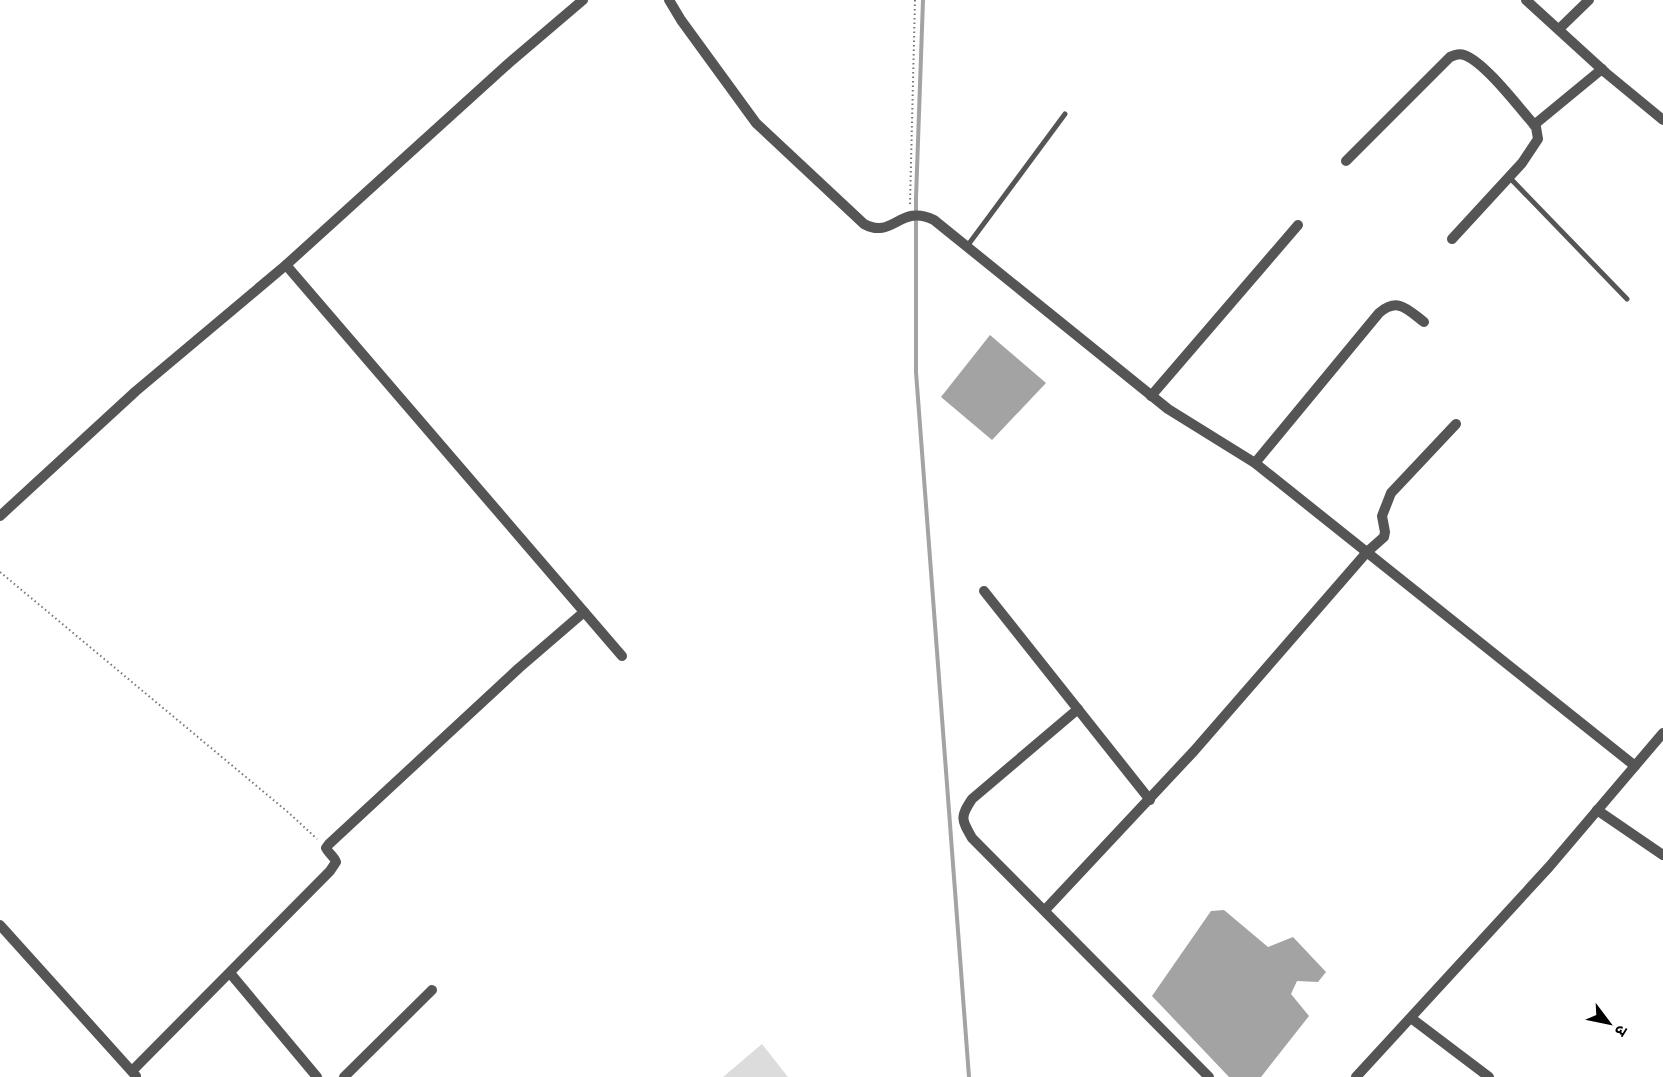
<svg xmlns="http://www.w3.org/2000/svg" width="1663" height="1077" font-family="'DejaVu Sans','Noto Sans Devanagari',sans-serif">
<style>
.green{fill:#dcdcdc}
.water{fill:#a3a3a3}
.lines{fill:none;stroke-linecap:round;stroke-linejoin:round}
.stream{stroke:#a3a3a3;stroke-width:4}
.path{stroke:#777;stroke-width:2;stroke-dasharray:1.5 3;stroke-linecap:butt}
.service{stroke:#555;stroke-width:5}
.minor{stroke:#555;stroke-width:10}
</style>
<rect width="100%" height="100%" fill="#fff"/>
<!-- green -->
<path class="green" d="M 762,1044 L 788,1077 L 723,1077 Z"/>
<!-- water -->
<g class="water">
<path d="M 990,335 L 1046,383 L 992,440 L 941,397 Z"/>
<path d="M 1224,910 L 1268,947 L 1293,937 L 1326,972 L 1318,982 L 1297,981 L 1291,994 L 1309,1016 L 1261,1077 L 1229,1077 L 1152,996 L 1211,911 Z"/>
</g>
<g class="lines">
<!-- stream -->
<path class="stream" d="M 923,0 L 916,198 L 916,372 L 969,1077"/>
<!-- path -->
<g class="path">
<path d="M 910,204 L 915,0"/>
<path d="M 0,572 L 289,813 L 317,839"/>
</g>
<!-- service -->
<g class="service">
<path d="M 1509,177 L 1627,299"/>
<path d="M 968,245 L 1065,114"/>
</g>
<!-- minor -->
<g class="minor">
<path d="M 669,0 L 681,20 L 756,123 L 864,224 C 893,240 900,203 934,220 L 1168,409 L 1255,463 L 1635,766"/>
<path d="M 1526,0 L 1606,73 L 1663,120"/>
<path d="M 1559,29 L 1589,0"/>
<path d="M 1534,125 L 1602,69"/>
<path d="M 1346,161 L 1450,57 C 1455,55 1459,53 1464,55 C 1485,62 1520,109 1536,127 L 1538,139 L 1522,163 L 1452,239"/>
<path d="M 286,265 L 622,656"/>
<path d="M 1151,396 L 1298,225"/>
<path d="M 1255,463 L 1379,313 C 1398,297 1407,309 1424,322"/>
<path d="M 0,516 L 136,391 L 286,265 L 509,63 L 583,0"/>
<path d="M 984,591 L 1150,800"/>
<path d="M 1078,709 L 972,799 C 960,817 961,819 972,838 L 1209,1077"/>
<path d="M 1597,810 L 1663,855"/>
<path d="M 1045,910 L 1194,751 L 1367,552 L 1384,537 L 1385,532 L 1382,516 L 1391,493 L 1456,424"/>
<path d="M 0,925 L 136,1076"/>
<path d="M 230,973 L 317,1077"/>
<path d="M 1411,1018 L 1489,1077"/>
<path d="M 132,1071 L 330,871 L 336,862 C 334,856 328,853 326,848 L 329,844 L 519,668 L 584,612"/>
<path d="M 344,1077 L 432,990"/>
<path d="M 1356,1077 L 1549,867 L 1663,733"/>
</g>
</g>
<!-- north arrow -->
<g transform="translate(1609 1023) rotate(122)" stroke="#ffffff" stroke-width="4.5" paint-order="stroke">
<path d="M0-4.5L10 22L0 15L-10 22Z" fill="#000000"/>
<text y="-9" font-size="16" font-weight="bold" text-anchor="middle" fill="#000000">उ</text>
</g>
</svg>
